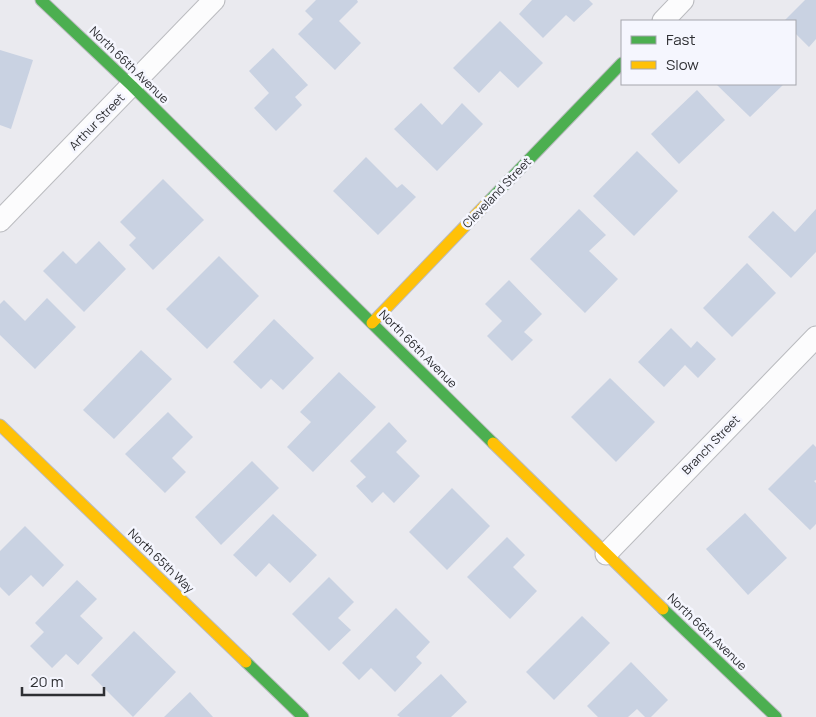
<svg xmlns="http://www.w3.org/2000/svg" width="816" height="717" font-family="Manrope,sans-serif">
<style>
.building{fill:#c9d2e2}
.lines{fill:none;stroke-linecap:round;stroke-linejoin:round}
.street-casing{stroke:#babbbf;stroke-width:23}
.fast-casing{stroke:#babbbf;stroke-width:13}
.slow-casing{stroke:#babbbf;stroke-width:13}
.street{stroke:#fcfcfd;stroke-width:21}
.fast{stroke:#4caf50;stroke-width:11}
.slow{stroke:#ffc107;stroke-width:11}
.labels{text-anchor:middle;stroke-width:5;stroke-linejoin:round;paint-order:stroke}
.street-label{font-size:12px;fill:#2e2f33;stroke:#f5f6fe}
</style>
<rect width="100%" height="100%" fill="#eaeaef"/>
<!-- building -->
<g class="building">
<path d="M 316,0 L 357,0 L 358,2 L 339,21 L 361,43 L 335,70 L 298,34 L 313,19 L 305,11 Z"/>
<path d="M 532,0 L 589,0 L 593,4 L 574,22 L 566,15 L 543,38 L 519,14 Z"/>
<path d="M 805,0 L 816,0 L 816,39 L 809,47 L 795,33 L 795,21 L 784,21 Z"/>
<path d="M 500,21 L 543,63 L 518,88 L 500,71 L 479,93 L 453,68 Z"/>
<path d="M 273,48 L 308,85 L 295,97 L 302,105 L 276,131 L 254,108 L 269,93 L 249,71 Z"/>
<path d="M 0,50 L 33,60 L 11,129 L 0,125 Z"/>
<path d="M 716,84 L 784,84 L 750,117 Z"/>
<path d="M 697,90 L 725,120 L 679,164 L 651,134 Z"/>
<path d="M 421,103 L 442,125 L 462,103 L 483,124 L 437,171 L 394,129 Z"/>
<path d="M 637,151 L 678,191 L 634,236 L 593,196 Z"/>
<path d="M 366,157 L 397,188 L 402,184 L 416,197 L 378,235 L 333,191 Z"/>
<path d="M 163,179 L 204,220 L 153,270 L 129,245 L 136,238 L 120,222 Z"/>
<path d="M 579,209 L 606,235 L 589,251 L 618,279 L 585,313 L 530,259 Z"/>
<path d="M 816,209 L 816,252 L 791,278 L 748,237 L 773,211 L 795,232 Z"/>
<path d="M 99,241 L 126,269 L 84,312 L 43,271 L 63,251 L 76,264 Z"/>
<path d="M 219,256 L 259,296 L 207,349 L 166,309 Z"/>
<path d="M 747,263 L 776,293 L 732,337 L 703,308 Z"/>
<path d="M 509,280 L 542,314 L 524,332 L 533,340 L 512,361 L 487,336 L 502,321 L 485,304 Z"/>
<path d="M 47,298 L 76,327 L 35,369 L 0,335 L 0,304 L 4,300 L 25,321 Z"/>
<path d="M 274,319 L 314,358 L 283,390 L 271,379 L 261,389 L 233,362 Z"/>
<path d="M 671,328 L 691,348 L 697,341 L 716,359 L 698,378 L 685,365 L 664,387 L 638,362 Z"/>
<path d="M 141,350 L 172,379 L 114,439 L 83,410 Z"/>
<path d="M 339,372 L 376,407 L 313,472 L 287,447 L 311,422 L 300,412 Z"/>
<path d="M 610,378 L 655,422 L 616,462 L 571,417 Z"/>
<path d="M 168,412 L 193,437 L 172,458 L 186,472 L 165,493 L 125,454 Z"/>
<path d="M 389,422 L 407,441 L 396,452 L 420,476 L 394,503 L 383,492 L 372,503 L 356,486 L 366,477 L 350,461 Z"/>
<path d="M 813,444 L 816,447 L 816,480 L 814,481 L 816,483 L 816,524 L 810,530 L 768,489 Z"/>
<path d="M 252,461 L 279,488 L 221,545 L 195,517 Z"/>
<path d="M 452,488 L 490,526 L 447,570 L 409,532 Z"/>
<path d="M 745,513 L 787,558 L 748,595 L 706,549 Z"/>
<path d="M 273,514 L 317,555 L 290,583 L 269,563 L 256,577 L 233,555 Z"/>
<path d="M 25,526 L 64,565 L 43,587 L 31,575 L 9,596 L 0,587 L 0,551 Z"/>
<path d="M 507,537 L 525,555 L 513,567 L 537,591 L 510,619 L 467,577 Z"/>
<path d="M 329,577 L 354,602 L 338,618 L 351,630 L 329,651 L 292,614 Z"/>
<path d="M 77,580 L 97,599 L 80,616 L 103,638 L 78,665 L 66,654 L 52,668 L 30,646 L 44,632 L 35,623 Z"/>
<path d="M 396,608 L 430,642 L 416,657 L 422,663 L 395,692 L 371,668 L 359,680 L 342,663 Z"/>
<path d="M 582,616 L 610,643 L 554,700 L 526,672 Z"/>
<path d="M 134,631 L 176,672 L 133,717 L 91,675 Z"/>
<path d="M 631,662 L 668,700 L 651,717 L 645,717 L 637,709 L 628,717 L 598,717 L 587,706 Z"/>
<path d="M 441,674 L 467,702 L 451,717 L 400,717 L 397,715 Z"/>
<path d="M 190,692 L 213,717 L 164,717 Z"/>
</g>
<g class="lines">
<!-- street casing -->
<g class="street-casing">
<g id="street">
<path d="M 663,21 L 683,0"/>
<path d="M 0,221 L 214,0"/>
<path d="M 606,554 L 816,337"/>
</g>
</g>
<!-- fast casing -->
<g class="fast-casing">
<g id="fast">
<path d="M 41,0 L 132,86 L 493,443"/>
<path d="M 489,201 L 622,63"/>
<path d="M 663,609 L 776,717"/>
<path d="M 246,662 L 303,717"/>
</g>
</g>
<!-- slow casing -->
<g class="slow-casing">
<g id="slow">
<path d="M 372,323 L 489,201"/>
<path d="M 0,425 L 246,662"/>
<path d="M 493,443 L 663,609"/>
</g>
</g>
<!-- street -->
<use href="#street" class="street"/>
<!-- fast -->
<use href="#fast" class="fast"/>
<!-- slow -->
<use href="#slow" class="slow"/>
</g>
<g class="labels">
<!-- street labels -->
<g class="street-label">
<text transform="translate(129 65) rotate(44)" y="4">North 66th Avenue</text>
<text transform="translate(97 122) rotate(-46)" y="4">Arthur Street</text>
<text transform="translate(497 193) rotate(-46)" y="4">Cleveland Street</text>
<text transform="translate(418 349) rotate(45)" y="4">North 66th Avenue</text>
<text transform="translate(711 445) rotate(-46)" y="4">Branch Street</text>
<text transform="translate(161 561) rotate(44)" y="4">North 65th Way</text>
<text transform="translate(707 632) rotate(44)" y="4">North 66th Avenue</text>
</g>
</g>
<!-- legend -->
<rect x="621" y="20" width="175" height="65" fill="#f5f6fe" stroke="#a5a6ad"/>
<rect x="631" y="36" width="25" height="8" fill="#4caf50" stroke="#a5a6ad"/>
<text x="666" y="45" font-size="15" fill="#2e2f33">Fast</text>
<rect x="631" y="61" width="25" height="8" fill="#ffc107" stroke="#a5a6ad"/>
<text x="666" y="70" font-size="15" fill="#2e2f33">Slow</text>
<!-- scale -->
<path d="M22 687v8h82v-8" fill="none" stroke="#2e2f33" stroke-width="2.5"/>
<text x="30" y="687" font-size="15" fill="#2e2f33" stroke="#f5f6fe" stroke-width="4" paint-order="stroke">20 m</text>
</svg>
